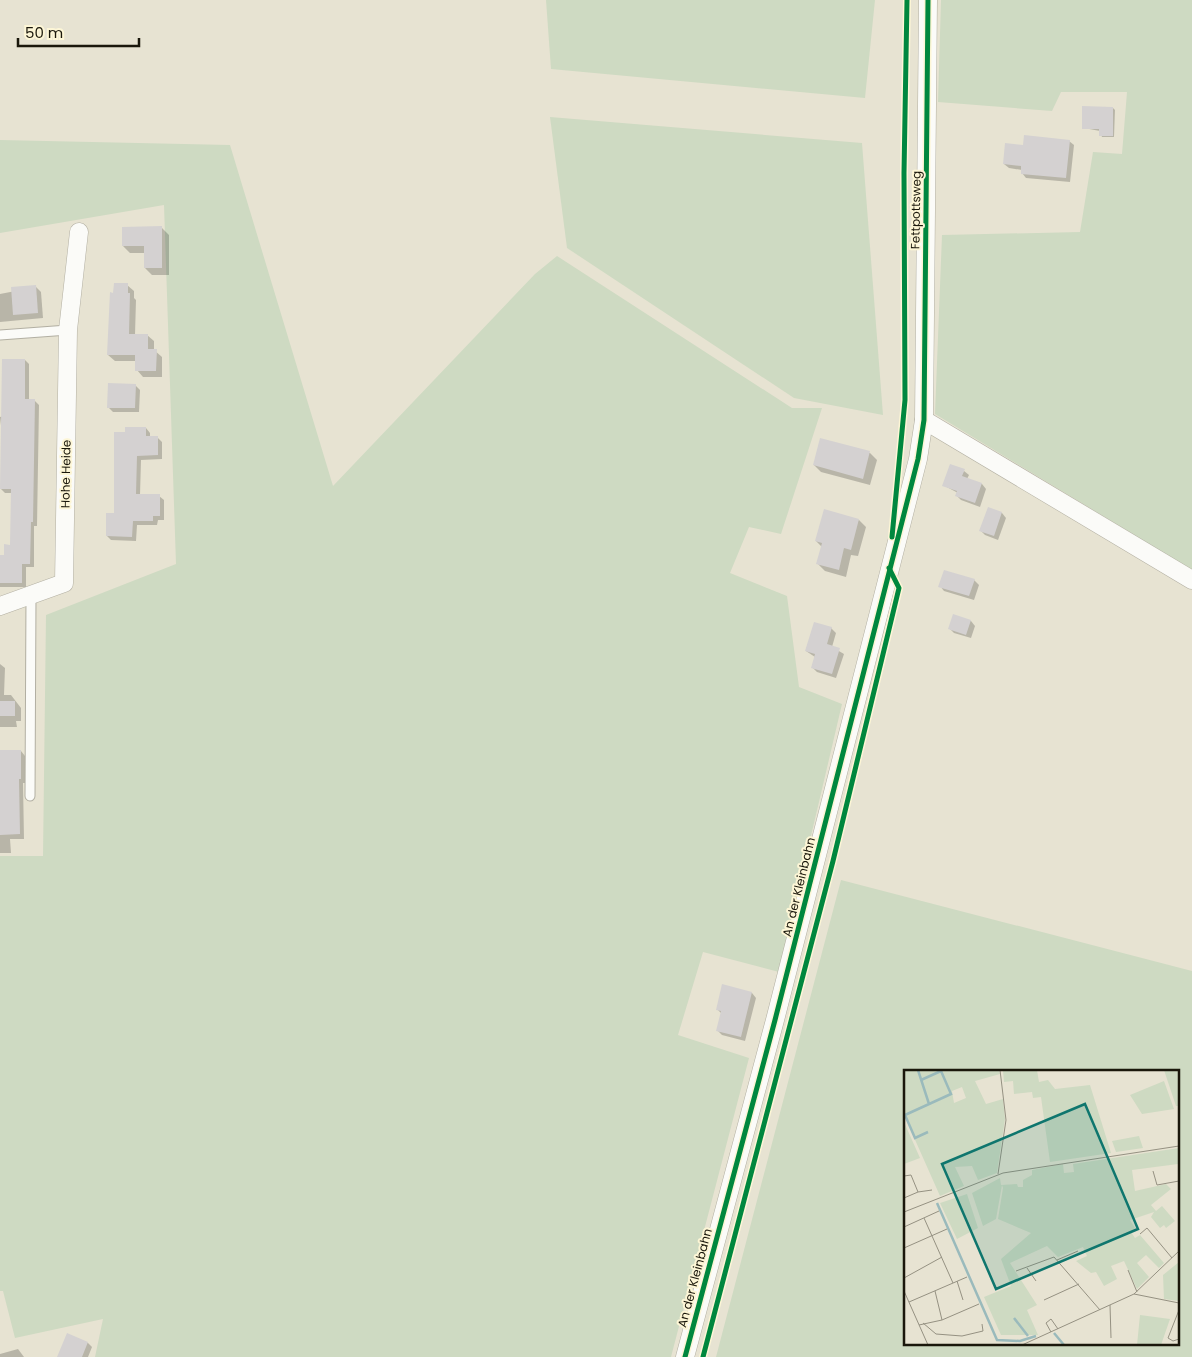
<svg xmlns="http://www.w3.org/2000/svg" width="1192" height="1357" font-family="Poppins,sans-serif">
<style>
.green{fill:#cedac2;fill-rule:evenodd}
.shadow{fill:#0003}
.building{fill:#d4d1d1}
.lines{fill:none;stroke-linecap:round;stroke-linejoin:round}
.service-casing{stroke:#b2afa2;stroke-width:11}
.minor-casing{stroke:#b2afa2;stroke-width:19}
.service{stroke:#fbfbf8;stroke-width:9}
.minor{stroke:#fbfbf8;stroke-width:18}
.cycleway-casing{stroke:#fdf6d6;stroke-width:8}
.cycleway{stroke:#00873e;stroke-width:5}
.labels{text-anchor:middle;stroke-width:4;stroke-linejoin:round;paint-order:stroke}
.street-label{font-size:12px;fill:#1a170b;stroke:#fdf6d6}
.inset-river{fill:none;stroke:#9ababc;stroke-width:2.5}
.inset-road{fill:none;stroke:#959182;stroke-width:1}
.view{fill:#0f766e;fill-opacity:0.15;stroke:#0f766e;stroke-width:2.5}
.inset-edge{fill:none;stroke:#1a170b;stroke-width:2.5}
</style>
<rect width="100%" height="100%" fill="#e7e3d2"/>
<!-- green -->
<g class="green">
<path d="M 546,0 L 875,0 L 865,98 L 551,69 Z"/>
<path d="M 941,0 L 1192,0 L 1192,570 L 935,414 L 942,235 L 1080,232 L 1093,152 L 1122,154 L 1127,92 L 1061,92 L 1052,111 L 938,102 Z"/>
<path d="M 550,117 L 862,143 L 883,415 L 794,398 L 567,248 Z"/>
<path d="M 0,140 L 230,145 L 333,486 L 535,274 L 557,256 L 792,408 L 822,408 L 781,534 L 749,527 L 730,573 L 787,596 L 799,687 L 842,704 L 779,972 L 703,952 L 678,1035 L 749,1058 L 671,1357 L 95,1357 L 103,1319 L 15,1338 L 3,1291 L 0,1291 L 0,856 L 43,856 L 46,615 L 176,564 L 164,205 L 0,233 Z"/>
<path d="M 841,880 L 1192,971 L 1192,1357 L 716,1357 ZM 906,1071 L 1178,1071 L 1178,1343 L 906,1343 Z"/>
</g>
<!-- shadow -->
<g class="shadow">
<path d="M 1113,108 L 1115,110 L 1114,137 L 1102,137 L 1100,131 L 1084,128 Z"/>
<path d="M 1069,141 L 1074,145 L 1070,182 L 1026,178 L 1022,173 L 1022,170 L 1009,168 L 1004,164 L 1024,146 Z"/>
<path d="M 162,228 L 169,235 L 169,275 L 152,275 L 145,268 L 145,253 L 130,253 L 123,246 Z"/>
<path d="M 127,285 L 134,291 L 134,298 L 136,300 L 135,335 L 147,335 L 154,341 L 154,350 L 162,357 L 162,377 L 143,377 L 137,370 L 137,361 L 115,361 L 108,355 L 114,294 Z"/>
<path d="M 36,287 L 41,292 L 43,318 L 0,322 L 0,294 Z"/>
<path d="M 25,360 L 29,364 L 29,400 L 34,400 L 39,405 L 37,526 L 34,526 L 34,567 L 26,567 L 26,587 L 0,587 L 0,557 L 5,557 L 11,546 L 13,493 L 5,493 L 1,489 L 2,434 L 0,417 L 4,416 Z"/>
<path d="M 135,385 L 140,390 L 139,412 L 113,412 L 108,407 Z"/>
<path d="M 146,428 L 150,433 L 150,437 L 157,437 L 162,442 L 162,459 L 141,460 L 140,495 L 159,496 L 164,500 L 164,520 L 158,520 L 157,525 L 137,525 L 136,541 L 111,540 L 107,536 L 115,515 L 126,433 Z"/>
<path d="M 821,439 L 870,453 L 877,460 L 870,485 L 821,472 L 814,465 Z"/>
<path d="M 964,471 L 969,475 L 967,479 L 982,484 L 986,489 L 980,507 L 961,500 L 957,496 L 958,493 L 943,485 Z"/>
<path d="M 989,509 L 1002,513 L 1006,518 L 998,540 L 985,535 L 981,531 Z"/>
<path d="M 859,520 L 866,527 L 858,556 L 851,555 L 846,577 L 825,571 L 818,564 L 822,547 L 816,541 Z"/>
<path d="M 974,580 L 979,585 L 974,600 L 944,591 L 940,586 Z"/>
<path d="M 954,616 L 971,621 L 975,626 L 971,638 L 954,633 L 950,629 Z"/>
<path d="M 831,628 L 836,633 L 832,647 L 844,654 L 836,678 L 817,672 L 812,667 L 815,657 L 806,651 Z"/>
<path d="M 0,645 L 0,664 L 5,668 L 4,695 L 11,695 L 21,708 L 21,721 L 16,721 L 17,727 L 0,727 Z"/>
<path d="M 0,751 L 21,751 L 25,756 L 25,783 L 23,783 L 24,839 L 10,839 L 11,853 L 0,853 Z"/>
<path d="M 723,986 L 752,993 L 756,998 L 745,1041 L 722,1035 L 718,1031 L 722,1014 L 717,1009 Z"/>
<path d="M 67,1335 L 88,1343 L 92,1347 L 88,1357 L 59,1357 Z"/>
<path d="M 18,1349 L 24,1357 L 0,1357 L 0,1354 Z"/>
</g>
<!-- building -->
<g class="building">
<path d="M 1082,106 L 1113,107 L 1113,136 L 1099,136 L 1099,129 L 1082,129 Z"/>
<path d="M 1024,135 L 1070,140 L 1066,178 L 1021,174 L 1021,166 L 1003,164 L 1005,143 L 1023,145 Z"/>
<path d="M 162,226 L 162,268 L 144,268 L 144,246 L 122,246 L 122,227 Z"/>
<path d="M 114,283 L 128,283 L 128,293 L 130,293 L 129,334 L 148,334 L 148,349 L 157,349 L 156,371 L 135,371 L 135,355 L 107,355 L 110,292 L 113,293 Z"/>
<path d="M 36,285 L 38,313 L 13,315 L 11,287 Z"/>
<path d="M 2,359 L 25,359 L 25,399 L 35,399 L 33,522 L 31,522 L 30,564 L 22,564 L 22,583 L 0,583 L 0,555 L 4,555 L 4,544 L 10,545 L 11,489 L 0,489 Z"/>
<path d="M 108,383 L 136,384 L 135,408 L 107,408 Z"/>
<path d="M 125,427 L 146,427 L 146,436 L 158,436 L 158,455 L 137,456 L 136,494 L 160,494 L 160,516 L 153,516 L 153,521 L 133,521 L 132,537 L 106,536 L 106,513 L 114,513 L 114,432 L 125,432 Z"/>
<path d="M 820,438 L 870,451 L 863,479 L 813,465 Z"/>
<path d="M 950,464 L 965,469 L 962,476 L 982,483 L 975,503 L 955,496 L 957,491 L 942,486 Z"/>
<path d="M 988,507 L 1002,512 L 994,536 L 979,531 Z"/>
<path d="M 824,509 L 859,519 L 851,550 L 844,548 L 839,570 L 816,564 L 822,543 L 815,541 Z"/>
<path d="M 944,570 L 975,579 L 969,596 L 938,587 Z"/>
<path d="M 953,614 L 971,620 L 966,635 L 948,629 Z"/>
<path d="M 814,622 L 832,627 L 827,644 L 840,648 L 832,674 L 811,668 L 815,654 L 805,651 Z"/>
<rect x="0" y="701" width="15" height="15"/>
<path d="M 0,750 L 21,750 L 21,779 L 19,779 L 20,834 L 0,835 Z"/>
<path d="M 722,984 L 752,992 L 741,1037 L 716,1031 L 721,1011 L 716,1010 Z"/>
<path d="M 67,1333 L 88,1342 L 82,1357 L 57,1357 Z"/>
</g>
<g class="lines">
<!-- service casing -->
<g class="service-casing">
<g id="service">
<path d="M 0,335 L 68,330"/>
<path d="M 30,796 L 31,596"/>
</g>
</g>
<!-- minor casing -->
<g class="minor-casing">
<g id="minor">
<path d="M 924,420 L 1192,580"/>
<path d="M 0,606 L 64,583 L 68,330 L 79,232"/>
<path d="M 685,1357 L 775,1020 L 918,459 L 924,420 L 928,0"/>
</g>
</g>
<!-- service -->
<use href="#service" class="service"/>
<!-- minor -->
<use href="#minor" class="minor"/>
<!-- cycleway casing -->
<g class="cycleway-casing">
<g id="cycleway">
<path d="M 892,537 L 905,400 L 904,173 L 907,0"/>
<path d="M 685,1357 L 775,1020 L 918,459 L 924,420 L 928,0"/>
<path d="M 703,1357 L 833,861 L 899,588 L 889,568"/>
</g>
</g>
<!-- cycleway -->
<use href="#cycleway" class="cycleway"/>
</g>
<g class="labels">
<!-- street labels -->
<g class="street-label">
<text transform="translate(916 210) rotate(-89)" y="4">Fettpottsweg</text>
<text transform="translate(66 474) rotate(-89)" y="4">Hohe Heide</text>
<text transform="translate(799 887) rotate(-76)" y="4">An der Kleinbahn</text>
<text transform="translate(695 1278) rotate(-75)" y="4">An der Kleinbahn</text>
</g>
</g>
<!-- overview -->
<g transform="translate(904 1070)">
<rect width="275" height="275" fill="#e7e3d2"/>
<path d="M 0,0 L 95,0 L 96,4 L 71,11 L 82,34 L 99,29 L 101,49 L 93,103 L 74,110 L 68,96 L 51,97 L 60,116 L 36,126 L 0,45 ZM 58,17 L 62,28 L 50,33 L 48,21 ZM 133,0 L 135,12 L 144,10 L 151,19 L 186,15 L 207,83 L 146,92 L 137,27 L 129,28 L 128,22 L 110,24 L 109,11 L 100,12 L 99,1 ZM 260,0 L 275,0 L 275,36 L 272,36 ZM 260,11 L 270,39 L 238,44 L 226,25 ZM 0,52 L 16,88 L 0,94 ZM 235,66 L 239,78 L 212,82 L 208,71 ZM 275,78 L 275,97 L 274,94 L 228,100 L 231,121 L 262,114 L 267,119 L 247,135 L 252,141 L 258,136 L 271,151 L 262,158 L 260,155 L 256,158 L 247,147 L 250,142 L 226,150 L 231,158 L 227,162 L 231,168 L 236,165 L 260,193 L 255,198 L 242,185 L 233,193 L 245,207 L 233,219 L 220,191 L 207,196 L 213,209 L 200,216 L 192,202 L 187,203 L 172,191 L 183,186 L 179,177 L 154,187 L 143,176 L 106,193 L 133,235 L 123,240 L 134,265 L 97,265 L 80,227 L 107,216 L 97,189 L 127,163 L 94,149 L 99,118 L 98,115 L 92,149 L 79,156 L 68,123 L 96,108 L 97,115 L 113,114 L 114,117 L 119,117 L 119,110 L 128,105 L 128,100 L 159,94 L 160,103 L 170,102 L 169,94 ZM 63,124 L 74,158 L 53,169 L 36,133 ZM 275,192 L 275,231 L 260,229 L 259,205 ZM 236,245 L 266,249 L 257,275 L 233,275 Z" fill="#cedac2" fill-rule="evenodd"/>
<path class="inset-river" d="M 14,0 L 25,34M 17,10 L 37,1 L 47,24 L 1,45 L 11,68 L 24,62M 33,133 L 93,270 L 116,271 L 132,266M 110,248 L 124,266M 150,263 L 160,275"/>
<path class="inset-road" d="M 249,101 L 253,115 L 275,111M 94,104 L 102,50 L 96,0M 0,106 L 7,105 L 14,122M 0,128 L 14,122 L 28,120M 0,142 L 99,103 L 275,76M 20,148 L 49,213M 0,157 L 35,141M 236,164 L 243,158 L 268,188M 0,178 L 43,159M 153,190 L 174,181M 123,198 L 132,211M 224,200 L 233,222M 112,201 L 150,187 L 196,240M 0,208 L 38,187M 53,211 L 59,230M 0,221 L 24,275M 31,221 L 38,250M 230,224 L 275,233M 140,230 L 175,214M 5,232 L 63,207M 206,235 L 207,268M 275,240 L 264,268 L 269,271 L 275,269M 19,253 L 32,264 L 58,266 L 79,261 L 78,254M 15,255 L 38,250 L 75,234M 147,262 L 142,253 L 147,249 L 154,259M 118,275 L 230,224 L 275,181"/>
<path class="view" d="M 181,34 L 234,159 L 92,219 L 38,94 Z"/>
<rect width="275" height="275" class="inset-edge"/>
</g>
<!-- scale -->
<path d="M18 38v8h121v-8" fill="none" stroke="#1a170b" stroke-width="2.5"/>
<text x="25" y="38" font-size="15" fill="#1a170b" stroke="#fdf6d6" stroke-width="4" paint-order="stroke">50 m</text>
</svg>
